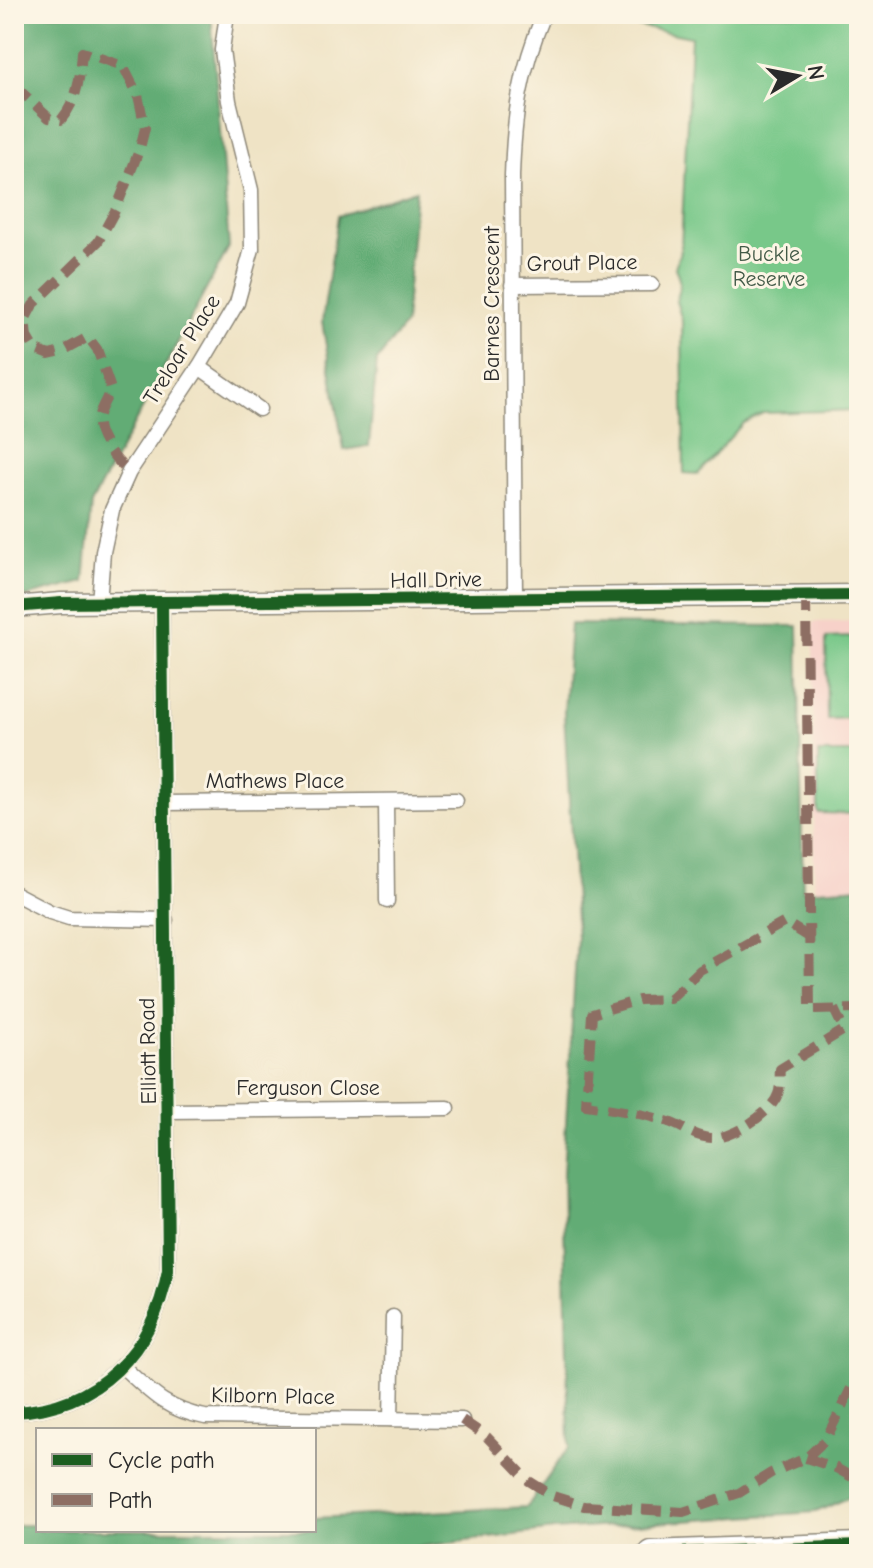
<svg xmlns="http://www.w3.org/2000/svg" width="873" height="1568" font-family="'Comic Neue',sans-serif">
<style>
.built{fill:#f7d1c9}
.green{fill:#78c889;stroke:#527a5a;stroke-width:2}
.forest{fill:#62ac75;stroke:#466c50;stroke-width:2}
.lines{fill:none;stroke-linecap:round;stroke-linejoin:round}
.street-casing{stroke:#8d8778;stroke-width:17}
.secondary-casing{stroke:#8d8778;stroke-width:23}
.highway-casing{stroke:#8d8778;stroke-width:29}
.street{stroke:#fff;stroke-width:14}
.secondary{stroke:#fff;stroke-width:20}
.highway{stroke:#fff;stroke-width:26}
.quiet{stroke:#8d6e63;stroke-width:10;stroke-dasharray:20 10;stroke-linecap:butt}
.cycleway-casing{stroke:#fcf5e5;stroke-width:17}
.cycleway{stroke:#1b5e20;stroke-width:12}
.labels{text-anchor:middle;stroke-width:6;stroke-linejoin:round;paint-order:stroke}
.park-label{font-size:22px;fill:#425a47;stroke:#fcf5e5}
.street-label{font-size:22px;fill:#2b2b2b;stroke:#fcf5e5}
</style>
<rect width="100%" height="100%" fill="#fcf5e5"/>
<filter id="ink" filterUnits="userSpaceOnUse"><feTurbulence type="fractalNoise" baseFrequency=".0125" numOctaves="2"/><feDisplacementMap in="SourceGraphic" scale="16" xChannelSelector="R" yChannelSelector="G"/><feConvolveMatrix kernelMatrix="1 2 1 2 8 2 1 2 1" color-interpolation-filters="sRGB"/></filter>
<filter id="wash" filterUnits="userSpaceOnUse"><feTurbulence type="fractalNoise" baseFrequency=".006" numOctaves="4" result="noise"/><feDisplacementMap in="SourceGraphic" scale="32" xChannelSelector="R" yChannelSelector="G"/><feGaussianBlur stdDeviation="1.8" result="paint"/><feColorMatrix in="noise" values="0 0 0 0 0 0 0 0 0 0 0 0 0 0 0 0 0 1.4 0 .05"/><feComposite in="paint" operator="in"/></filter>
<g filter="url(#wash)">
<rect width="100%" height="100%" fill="#efe3c5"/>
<!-- built -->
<path class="built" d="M 859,621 L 859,998 L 815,1000 L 813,622 Z"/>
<!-- green -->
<g class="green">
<path d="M 578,14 L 859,14 L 859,410 L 763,413 L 743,423 L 698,474 L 684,473 L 682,320 L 676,301 C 681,289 681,280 675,268 L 681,248 L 691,37 Z"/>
<path d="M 853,637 L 853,718 L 827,719 L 826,638 Z"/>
<path d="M 818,753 L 859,753 L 859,814 L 818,813 Z"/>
</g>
<!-- forest -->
<g class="forest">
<path d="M 14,14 L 211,14 L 229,247 L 91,504 L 84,582 L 14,600 Z"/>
<path d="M 416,190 L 405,324 L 377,361 L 369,446 L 344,450 L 322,322 L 338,216 Z"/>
<path d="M 570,624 L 798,626 L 803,891 L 859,887 L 859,1493 L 816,1512 L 554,1530 L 360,1554 L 14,1554 L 14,1525 L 38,1525 L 38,1530 L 314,1530 L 314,1518 L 527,1507 L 569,1447 L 563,1174 L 577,938 L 564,713 Z"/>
</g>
</g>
<g filter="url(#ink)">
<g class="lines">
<!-- street casing -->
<g class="street-casing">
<g id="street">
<path d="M 512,285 L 652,284"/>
<path d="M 199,367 L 259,409"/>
<path d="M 515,598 L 512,176 C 514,114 520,72 544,14"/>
<path d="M 99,603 L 103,552 L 112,510 L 129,472 L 199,367 L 237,303 L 252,249 L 251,190 L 229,101 L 222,50 L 227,14"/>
<path d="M 386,802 L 387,901"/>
<path d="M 164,803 L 456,800"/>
<path d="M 14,893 L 50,912 L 69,918 L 166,920"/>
<path d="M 168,1111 L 448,1108"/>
<path d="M 122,1366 C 150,1392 166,1410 205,1417 L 462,1420"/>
<path d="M 14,1412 C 99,1408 153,1351 168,1270 L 162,602"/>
<path d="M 391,1419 L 393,1317"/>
</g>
</g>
<!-- secondary casing -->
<g class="secondary-casing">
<path id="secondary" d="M 14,607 L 61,603 L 859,595"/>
</g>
<!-- highway casing -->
<g class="highway-casing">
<path id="highway" d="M 651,1554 L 859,1546"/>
</g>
<!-- street -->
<use href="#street" class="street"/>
<!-- secondary -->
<use href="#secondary" class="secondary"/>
<!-- highway -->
<use href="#highway" class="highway"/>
<!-- quiet -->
<g class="quiet">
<path d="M 14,85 L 49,118 L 61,120 C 78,100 80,77 82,52 L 123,66 L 138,95 L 145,128 L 140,148 L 116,209 L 98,242 L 33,305 L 25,320 L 27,337 L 34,349 L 49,355 L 61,352 L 88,337 L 97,349 L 111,389 C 107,398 100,409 98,418 C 95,436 117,462 129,472"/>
<path d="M 806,595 L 810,1010 L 859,1009"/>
<path d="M 809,937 L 785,922 L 700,970 L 670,999 L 639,1000 L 592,1014 L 586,1105 C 613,1109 640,1113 666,1121 C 683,1126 694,1138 713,1138 C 732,1138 772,1113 778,1094 C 781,1087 779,1076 780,1069 L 844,1030 L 834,1009"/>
<path d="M 462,1420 L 487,1437 L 529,1481 L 553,1496 L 584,1506 L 683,1512 L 739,1493 L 771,1473 L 806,1458 L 826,1439 L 859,1372"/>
<path d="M 806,1458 L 836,1468 L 859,1481"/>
</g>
<!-- cycleway casing -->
<g class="cycleway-casing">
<g id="cycleway">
<path d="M 14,607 L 61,603 L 859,595"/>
<path d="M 14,1412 C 99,1408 153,1351 168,1270 L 162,602"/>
<path d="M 651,1554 L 859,1546"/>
</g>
</g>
<!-- cycleway -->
<use href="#cycleway" class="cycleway"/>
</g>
</g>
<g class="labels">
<!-- park labels -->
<g class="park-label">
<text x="769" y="261">Buckle<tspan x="769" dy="25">Reserve</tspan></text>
</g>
<!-- street labels -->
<g class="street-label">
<text transform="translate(582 262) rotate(-1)" y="8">Grout Place</text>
<text transform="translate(491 304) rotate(-90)" y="8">Barnes Crescent</text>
<text transform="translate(181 349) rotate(-58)" y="8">Treloar Place</text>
<text transform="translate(436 579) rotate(-1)" y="8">Hall Drive</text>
<text x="275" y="788">Mathews Place</text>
<text transform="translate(147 1051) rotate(-91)" y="8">Elliott Road</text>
<text x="308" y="1095">Ferguson Close</text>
<text transform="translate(273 1395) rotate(1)" y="8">Kilborn Place</text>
</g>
</g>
<!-- margin -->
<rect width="873" height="1568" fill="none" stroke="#fcf5e5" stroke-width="48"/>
<!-- legend -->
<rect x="36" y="1428" width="280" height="104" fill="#fcf5e5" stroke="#a8a49b" stroke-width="2"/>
<rect x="52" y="1454" width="40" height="12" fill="#1b5e20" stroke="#a8a49b" stroke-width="2"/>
<text x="108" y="1468" font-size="24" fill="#2b2b2b">Cycle path</text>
<rect x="52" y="1494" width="40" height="12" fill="#8d6e63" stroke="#a8a49b" stroke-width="2"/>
<text x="108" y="1508" font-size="24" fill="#2b2b2b">Path</text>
<!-- north arrow -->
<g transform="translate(797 76) rotate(80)" stroke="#fcf5e5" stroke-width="6" paint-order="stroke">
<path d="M0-6L14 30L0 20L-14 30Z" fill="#2b2b2b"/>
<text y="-12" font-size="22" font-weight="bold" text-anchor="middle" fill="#2b2b2b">N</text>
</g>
</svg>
